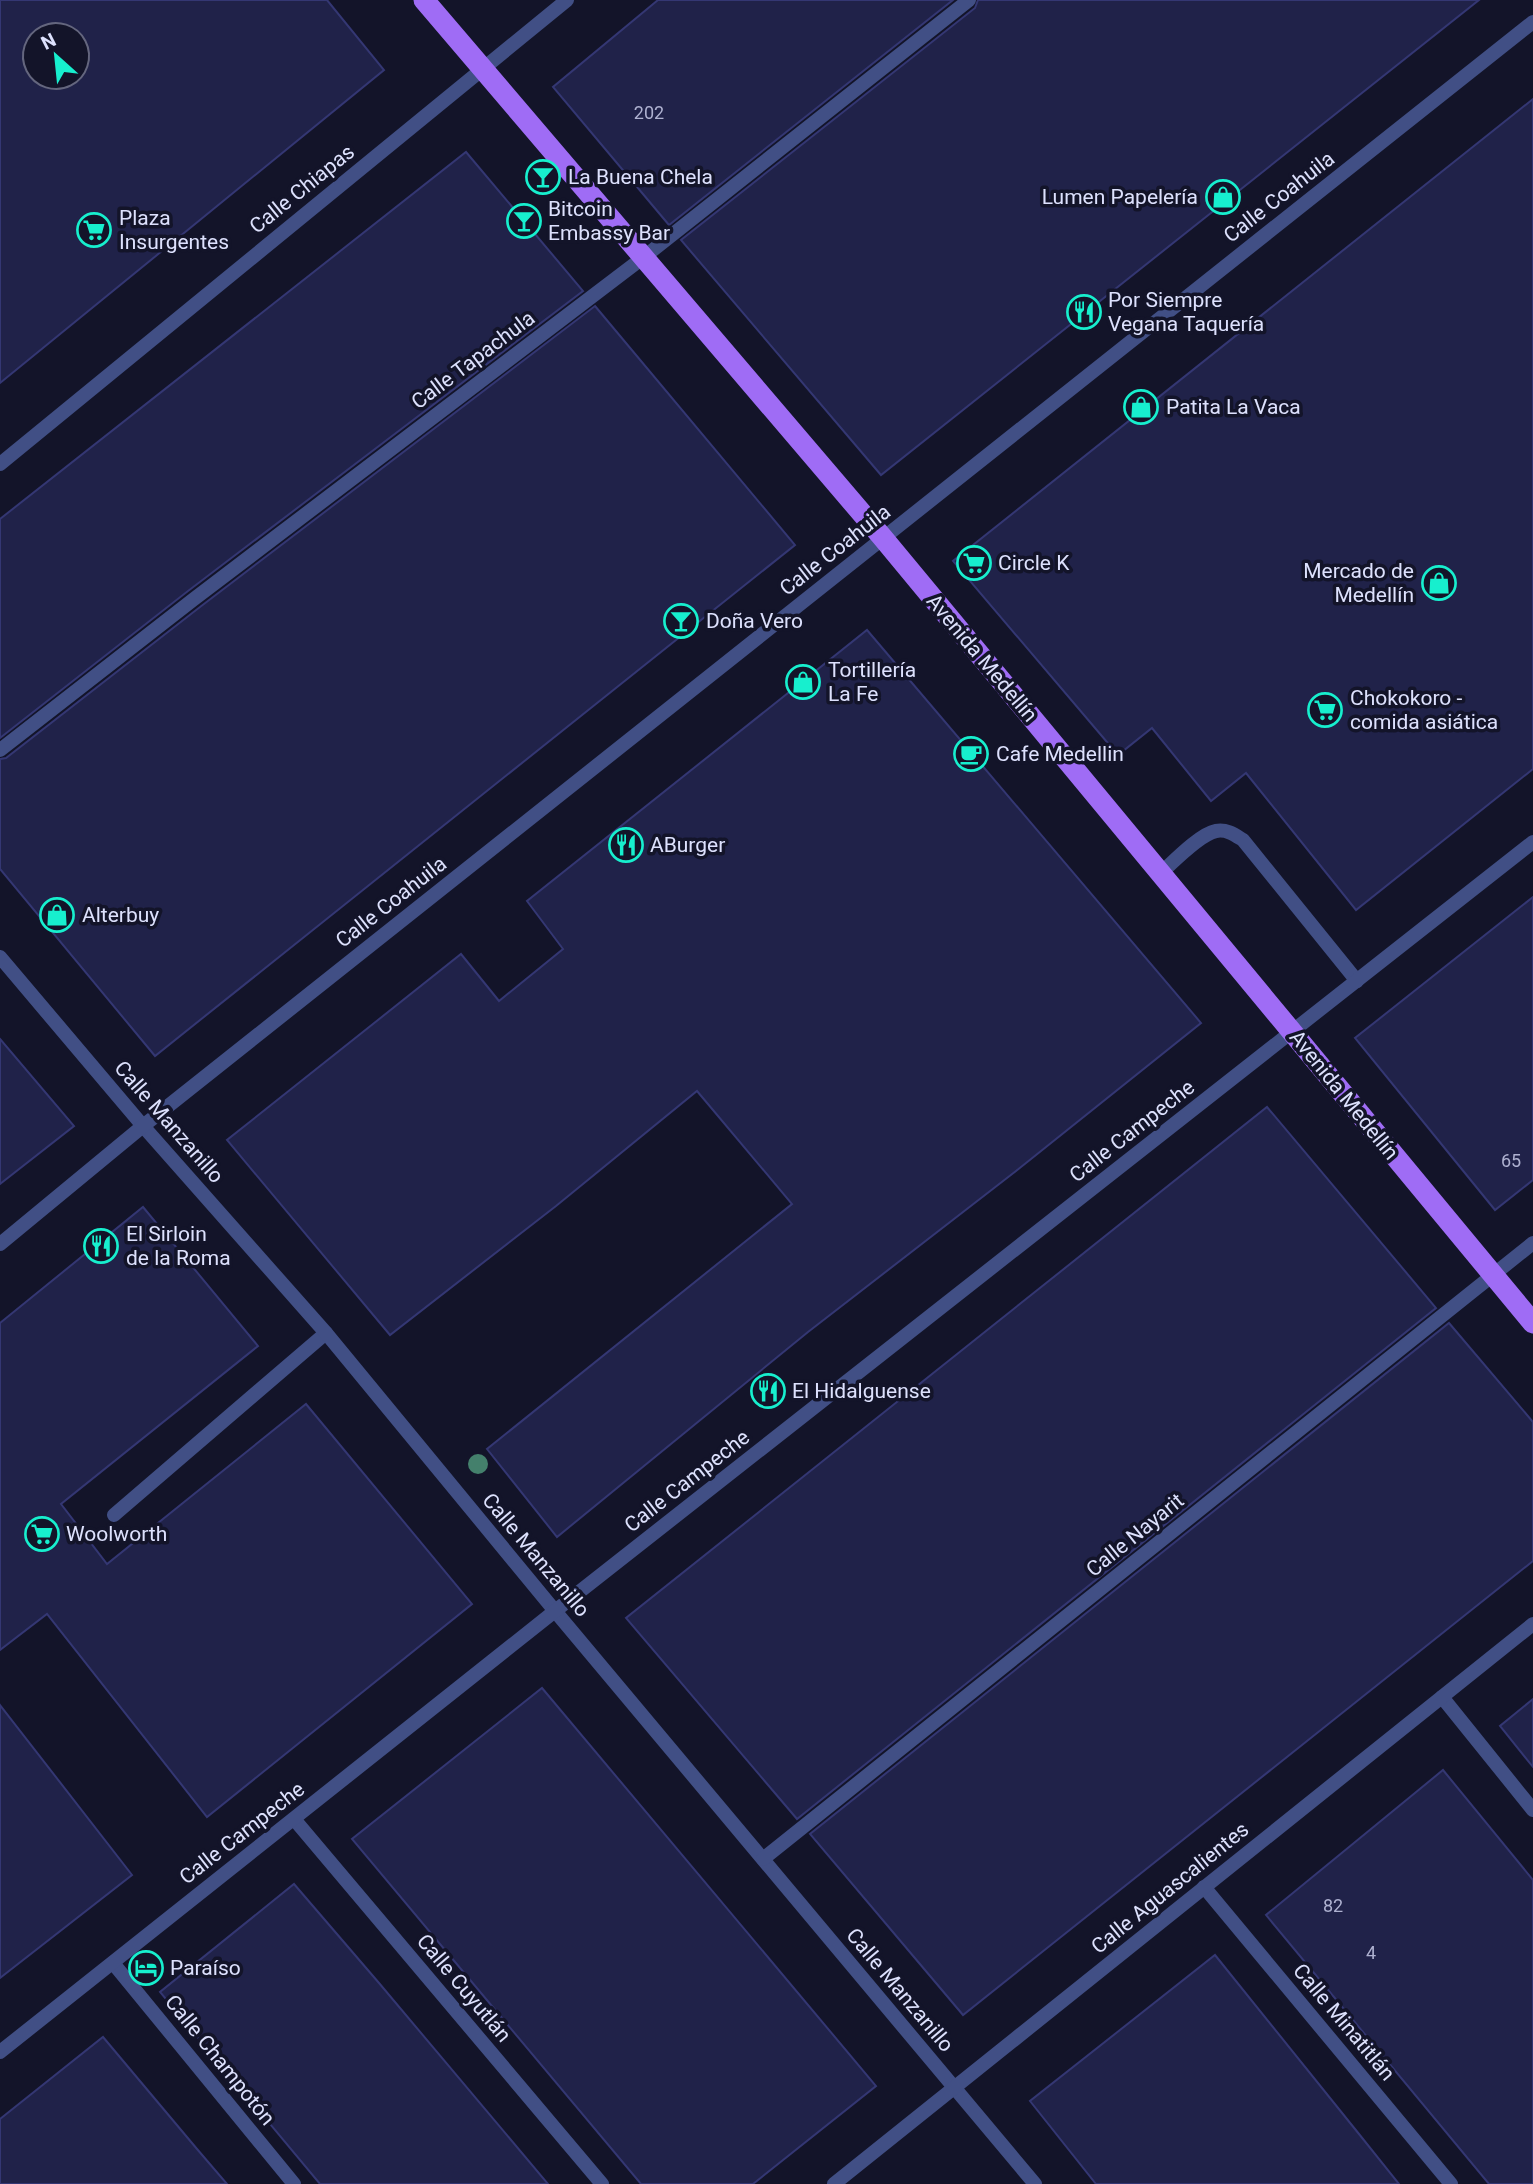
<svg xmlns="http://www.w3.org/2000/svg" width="1533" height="2184" font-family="Roboto,sans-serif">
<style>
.building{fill:#202249;stroke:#343773;stroke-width:2;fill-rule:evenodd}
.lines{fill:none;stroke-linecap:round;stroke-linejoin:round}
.service{stroke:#414f85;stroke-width:14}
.minor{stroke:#414f85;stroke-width:14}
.primary{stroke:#9f6cf5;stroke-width:21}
.tree{fill:#44806c}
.labels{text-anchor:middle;stroke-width:7;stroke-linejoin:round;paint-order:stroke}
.number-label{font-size:18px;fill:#aeb1d0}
.poi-label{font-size:21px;fill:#dde1fd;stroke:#131429;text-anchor:start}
.street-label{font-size:21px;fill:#dde1fd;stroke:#131429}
</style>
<rect width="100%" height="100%" fill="#131429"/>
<!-- building -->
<g class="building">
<path d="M 0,0 L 327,0 L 384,70 L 0,383 ZM 35,35 L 77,35 L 77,77 L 35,77 Z"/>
<path d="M 658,0 L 953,0 L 669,225 L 553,87 Z"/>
<path d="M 978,0 L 1479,0 L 881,475 L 681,240 L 975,8 Z"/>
<path d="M 1533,99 L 1533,769 L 1356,910 L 1246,773 L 1211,801 L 1152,728 L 1118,755 L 953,561 Z"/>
<path d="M 466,152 L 583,291 L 188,591 L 0,738 L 0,519 Z"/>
<path d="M 595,306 L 795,545 L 155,1056 L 0,869 L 0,759 L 6,758 L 200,607 Z"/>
<path d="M 867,630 L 1201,1023 L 1016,1171 L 808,1332 L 557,1537 L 487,1449 L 792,1204 L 697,1091 L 556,1206 L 390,1335 L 227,1140 L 461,954 L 499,1001 L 563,949 L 527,901 Z"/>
<path d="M 1533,897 L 1533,1180 L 1495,1210 L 1355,1038 Z"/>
<path d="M 0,1039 L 74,1126 L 0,1184 Z"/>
<path d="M 1267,1107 L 1436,1308 L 797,1819 L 626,1618 Z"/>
<path d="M 143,1207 L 258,1346 L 61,1504 L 107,1564 L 306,1404 L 472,1604 L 207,1817 L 47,1614 L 0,1650 L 0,1323 Z"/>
<path d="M 1449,1323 L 1533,1422 L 1533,1561 L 963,2015 L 810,1834 Z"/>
<path d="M 542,1688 L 876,2086 L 753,2184 L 641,2184 L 352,1839 Z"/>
<path d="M 1533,1699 L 1533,1767 L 1500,1726 Z"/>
<path d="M 0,1705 L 132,1875 L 0,1978 Z"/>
<path d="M 1443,1770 L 1533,1880 L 1533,2184 L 1489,2184 L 1266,1915 Z"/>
<path d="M 294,1884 L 379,1983 L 548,2184 L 320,2184 L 160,1992 Z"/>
<path d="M 1215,1955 L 1359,2134 L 1399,2184 L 1096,2184 L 1030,2101 Z"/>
<path d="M 103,2037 L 197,2149 L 227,2184 L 0,2184 L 0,2119 Z"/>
</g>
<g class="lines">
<!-- service -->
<g class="service">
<path d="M 1161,873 C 1174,861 1200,834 1216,831 C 1227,829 1235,835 1243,840 L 1357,981"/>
<path d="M 114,1515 L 326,1333"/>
</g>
<!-- minor -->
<g class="minor">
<path d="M 0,464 L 567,0"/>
<path d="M 0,750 L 194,599 L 644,257 L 969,0"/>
<path d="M 0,957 L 143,1126 L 326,1333 L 555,1611 L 1035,2184"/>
<path d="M 0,1244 L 143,1126 L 1533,22"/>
<path d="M 1442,1697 L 1533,1810"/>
<path d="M 294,1819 L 602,2184"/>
<path d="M 763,1859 L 1533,1243"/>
<path d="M 1204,1887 L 1451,2184"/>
<path d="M 113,1963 L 294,2184"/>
<path d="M 0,2052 L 555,1611 L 1533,842"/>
<path d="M 834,2184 L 1533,1624"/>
</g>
<!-- primary -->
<path class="primary" d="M 424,0 L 883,538 L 1533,1323"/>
</g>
<!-- trees -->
<circle class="tree" cx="478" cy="1464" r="10"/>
<!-- icons -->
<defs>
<g id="bar-ring" transform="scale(1.75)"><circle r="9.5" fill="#131429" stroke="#17efce" stroke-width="1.5"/><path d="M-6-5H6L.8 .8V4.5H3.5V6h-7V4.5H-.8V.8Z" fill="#17efce"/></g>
<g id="shop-ring" transform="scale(1.75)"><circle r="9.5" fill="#131429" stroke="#17efce" stroke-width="1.5"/><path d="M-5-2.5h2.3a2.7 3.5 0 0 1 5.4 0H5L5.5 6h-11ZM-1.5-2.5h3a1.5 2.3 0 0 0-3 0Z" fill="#17efce"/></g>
<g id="supermarket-ring" transform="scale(1.75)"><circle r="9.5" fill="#131429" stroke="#17efce" stroke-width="1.5"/><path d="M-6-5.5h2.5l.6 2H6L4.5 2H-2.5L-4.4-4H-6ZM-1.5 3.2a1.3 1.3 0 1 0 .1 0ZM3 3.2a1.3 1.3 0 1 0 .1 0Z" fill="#17efce"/></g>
<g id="restaurant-ring" transform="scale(1.75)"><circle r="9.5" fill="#131429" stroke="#17efce" stroke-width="1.5"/><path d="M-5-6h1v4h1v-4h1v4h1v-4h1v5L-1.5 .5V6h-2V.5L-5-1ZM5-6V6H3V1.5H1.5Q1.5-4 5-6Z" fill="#17efce"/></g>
<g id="cafe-ring" transform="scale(1.75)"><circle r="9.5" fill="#131429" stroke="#17efce" stroke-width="1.5"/><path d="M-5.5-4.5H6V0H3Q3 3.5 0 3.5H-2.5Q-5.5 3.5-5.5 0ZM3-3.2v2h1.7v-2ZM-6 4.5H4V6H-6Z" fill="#17efce"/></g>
<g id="hotel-ring" transform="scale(1.75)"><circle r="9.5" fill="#131429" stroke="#17efce" stroke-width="1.5"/><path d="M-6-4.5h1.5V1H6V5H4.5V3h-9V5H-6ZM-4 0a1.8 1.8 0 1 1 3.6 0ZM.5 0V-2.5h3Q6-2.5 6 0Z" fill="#17efce"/></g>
</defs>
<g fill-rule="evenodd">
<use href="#bar-ring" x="543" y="177"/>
<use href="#shop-ring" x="1223" y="197"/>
<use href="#bar-ring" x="524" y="221"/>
<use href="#supermarket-ring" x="94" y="230"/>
<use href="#restaurant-ring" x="1084" y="312"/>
<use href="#shop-ring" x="1141" y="407"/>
<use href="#supermarket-ring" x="974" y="563"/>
<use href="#shop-ring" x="1439" y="583"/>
<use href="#bar-ring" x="681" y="621"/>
<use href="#shop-ring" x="803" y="682"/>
<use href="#supermarket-ring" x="1325" y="710"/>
<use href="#cafe-ring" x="971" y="754"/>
<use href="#restaurant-ring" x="626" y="845"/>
<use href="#shop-ring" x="57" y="915"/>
<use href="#restaurant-ring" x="101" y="1246"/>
<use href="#restaurant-ring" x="768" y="1391"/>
<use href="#supermarket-ring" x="42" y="1534"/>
<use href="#hotel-ring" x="146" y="1968"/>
</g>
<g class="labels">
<!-- number labels -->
<g class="number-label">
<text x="649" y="119">202</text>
<text x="1511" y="1167">65</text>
<text x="1333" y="1912">82</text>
<text x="1371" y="1959">4</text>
</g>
<!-- poi labels -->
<g class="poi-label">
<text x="568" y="184">La Buena Chela</text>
<text x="1198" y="204" text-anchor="end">Lumen Papelería</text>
<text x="548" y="216">Bitcoin<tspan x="548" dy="24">Embassy Bar</tspan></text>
<text x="119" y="225">Plaza<tspan x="119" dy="24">Insurgentes</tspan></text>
<text x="1108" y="307">Por Siempre<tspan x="1108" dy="24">Vegana Taquería</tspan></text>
<text x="1166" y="414">Patita La Vaca</text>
<text x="998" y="570">Circle K</text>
<text x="1414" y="578" text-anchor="end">Mercado de<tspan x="1414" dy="24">Medellín</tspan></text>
<text x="706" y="628">Doña Vero</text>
<text x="828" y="677">Tortillería<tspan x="828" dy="24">La Fe</tspan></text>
<text x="1350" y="705">Chokokoro -<tspan x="1350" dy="24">comida asiática</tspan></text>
<text x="996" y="761">Cafe Medellin</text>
<text x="650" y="852">ABurger</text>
<text x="82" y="922">Alterbuy</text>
<text x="126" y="1241">El Sirloin<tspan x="126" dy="24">de la Roma</tspan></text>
<text x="792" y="1398">El Hidalguense</text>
<text x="66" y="1541">Woolworth</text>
<text x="170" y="1975">Paraíso</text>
</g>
<!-- street labels -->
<g class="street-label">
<text transform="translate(302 189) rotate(-39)" y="7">Calle Chiapas</text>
<text transform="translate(1279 197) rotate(-38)" y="7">Calle Coahuila</text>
<text transform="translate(473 360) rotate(-37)" y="7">Calle Tapachula</text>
<text transform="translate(835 550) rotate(-38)" y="7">Calle Coahuila</text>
<text transform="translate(982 658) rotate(50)" y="7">Avenida Medellín</text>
<text transform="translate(391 902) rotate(-38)" y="7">Calle Coahuila</text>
<text transform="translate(1344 1095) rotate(51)" y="7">Avenida Medellín</text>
<text transform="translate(169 1122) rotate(49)" y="7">Calle Manzanillo</text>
<text transform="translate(1132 1131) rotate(-38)" y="7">Calle Campeche</text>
<text transform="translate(687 1481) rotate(-38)" y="7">Calle Campeche</text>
<text transform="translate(1135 1535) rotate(-39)" y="7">Calle Nayarit</text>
<text transform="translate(536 1555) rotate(50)" y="7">Calle Manzanillo</text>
<text transform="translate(242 1833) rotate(-38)" y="7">Calle Campeche</text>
<text transform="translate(1170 1888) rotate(-39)" y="7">Calle Aguascalientes</text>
<text transform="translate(464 1988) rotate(50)" y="7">Calle Cuyutlán</text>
<text transform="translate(900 1990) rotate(50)" y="7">Calle Manzanillo</text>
<text transform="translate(1344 2022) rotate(50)" y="7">Calle Minatitlán</text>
<text transform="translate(220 2060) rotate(51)" y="7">Calle Champotón</text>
</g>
</g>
<!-- north arrow -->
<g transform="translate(56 56) rotate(333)"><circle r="33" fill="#131429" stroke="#64667e" stroke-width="2"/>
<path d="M0-5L12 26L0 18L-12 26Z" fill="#17efce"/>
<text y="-10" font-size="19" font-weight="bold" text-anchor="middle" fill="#dde1fd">N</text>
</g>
</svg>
